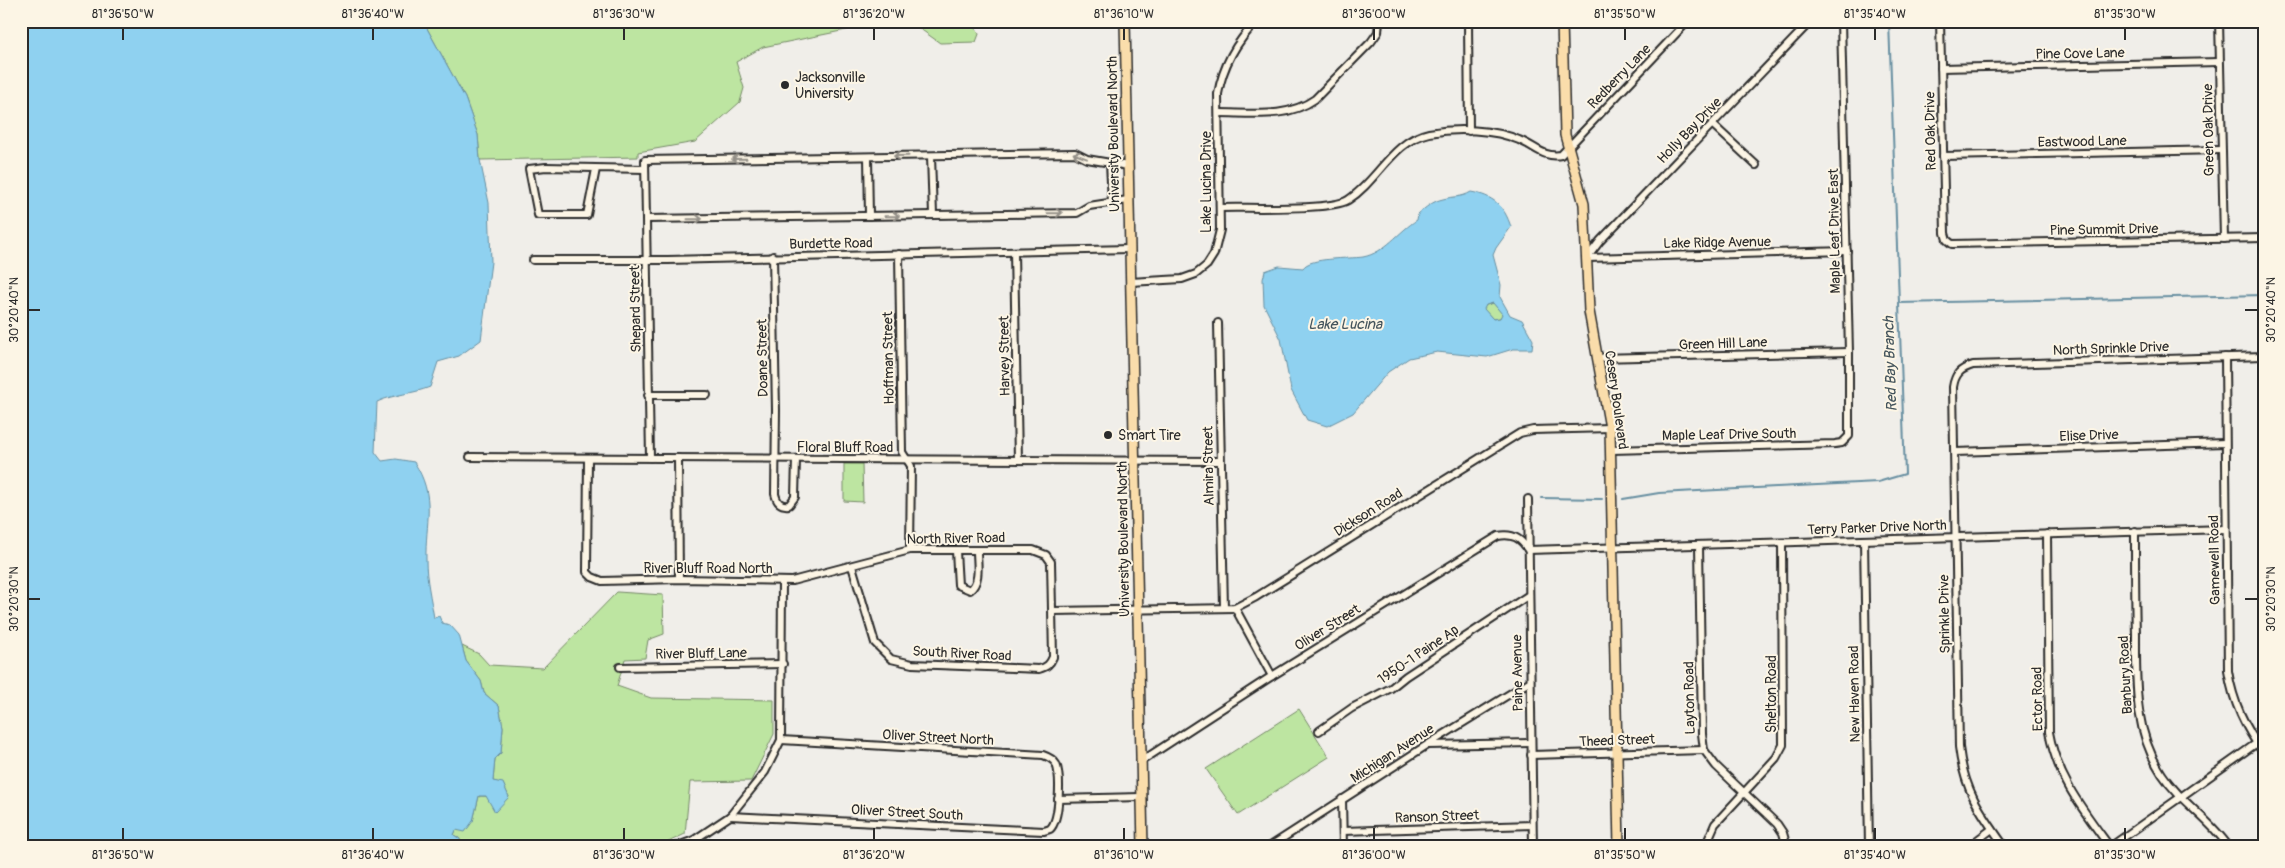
<svg xmlns="http://www.w3.org/2000/svg" width="2285" height="868" font-family="Pangolin,sans-serif">
<style>
.green{fill:#bde5a1;stroke:#748866}
.water{fill:#8fd1f0;stroke:#678fa1;fill-rule:evenodd}
.lines{fill:none;stroke-linecap:round;stroke-linejoin:round}
.stream{stroke:#678fa1;stroke-width:2}
.minor-casing{stroke:#2b2b2b;stroke-width:10}
.major-casing{stroke:#2b2b2b;stroke-width:12}
.minor{stroke:#fcf5e5;stroke-width:6}
.major{stroke:#faddab;stroke-width:9}
.oneway{stroke:#949088}
.ticks{fill:none;stroke:#2b2b2b;stroke-width:2}
.poi-dot{fill:#2b2b2b;stroke:#fcf5e5;stroke-width:2}
.labels{text-anchor:middle;stroke-width:4;stroke-linejoin:round;paint-order:stroke}
.street-label{font-size:14px;fill:#2b2b2b;stroke:#fcf5e5}
.poi-label{font-size:14px;fill:#2b2b2b;stroke:#fcf5e5;text-anchor:start}
.water-label{font-size:15px;font-style:italic;fill:#44545c;stroke:#fcf5e5}
.neatline{fill:none;stroke:#2b2b2b;stroke-width:2}
.ticks-label{font-size:12px;text-anchor:middle;fill:#2b2b2b}
</style>
<rect width="100%" height="100%" fill="#f0eee9"/>
<filter id="ink" filterUnits="userSpaceOnUse"><feTurbulence type="fractalNoise" baseFrequency=".02" numOctaves="2"/><feDisplacementMap in="SourceGraphic" scale="10" xChannelSelector="R" yChannelSelector="G"/><feConvolveMatrix kernelMatrix="1 2 1 2 8 2 1 2 1" color-interpolation-filters="sRGB"/></filter>
<g filter="url(#ink)">
<!-- green -->
<g class="green">
<path d="M 423,21 L 890,21 L 763,47 L 736,62 L 744,88 L 740,102 L 695,142 L 638,152 L 638,157 L 480,160 L 478,135 L 465,98 Z"/>
<path d="M 909,21 L 971,21 L 979,34 L 976,42 L 940,43 Z"/>
<path d="M 1494,303 L 1503,314 L 1500,318 L 1493,319 L 1483,309 L 1486,305 Z"/>
<path d="M 844,464 L 862,464 L 863,502 L 844,501 Z"/>
<path d="M 617,592 L 663,595 L 664,634 L 648,640 L 645,658 L 625,659 L 617,686 L 651,698 L 774,700 L 774,734 L 751,781 L 690,782 L 685,834 L 658,847 L 573,844 L 573,847 L 460,847 L 460,839 L 454,835 L 456,830 L 473,821 L 479,796 L 509,797 L 503,784 L 493,781 L 495,759 L 501,753 L 503,727 L 499,706 L 484,693 L 481,681 L 466,661 L 462,646 L 479,654 L 489,665 L 543,668 Z"/>
<path d="M 1299,709 L 1329,757 L 1238,815 L 1206,769 Z"/>
</g>
<!-- water -->
<g class="water">
<path d="M 21,21 L 423,21 L 465,98 L 478,135 L 480,160 L 489,203 L 491,262 L 481,340 L 459,356 L 438,362 L 430,387 C 413,394 394,394 377,402 L 375,452 L 382,461 L 396,459 L 414,462 C 437,497 425,522 426,560 C 426,579 431,599 434,618 L 439,616 L 442,623 L 450,625 L 459,635 L 466,661 L 481,681 L 484,693 L 499,706 L 503,727 L 501,753 L 495,759 L 493,781 L 503,783 L 509,797 L 495,812 L 486,796 L 479,796 L 473,821 L 465,832 L 456,830 L 454,835 L 460,839 L 460,847 L 21,847 Z"/>
<path d="M 1471,192 C 1493,196 1504,205 1511,227 L 1496,248 L 1493,255 L 1501,285 L 1500,297 L 1510,315 L 1522,320 L 1533,340 L 1532,349 L 1513,349 L 1487,357 L 1437,352 L 1409,358 L 1388,372 L 1353,413 L 1327,426 L 1307,420 L 1291,390 L 1281,339 L 1264,305 L 1263,279 L 1265,271 L 1279,266 L 1303,268 C 1310,257 1349,259 1363,257 C 1385,253 1399,231 1417,220 L 1418,214 C 1425,208 1433,201 1443,199 C 1454,196 1461,198 1471,192 ZM 1493,303 L 1502,314 L 1500,318 L 1493,319 L 1484,309 L 1486,305 Z"/>
</g>
<g class="lines">
<!-- stream -->
<g class="stream">
<path d="M 1889,21 L 1899,303"/>
<path d="M 1541,498 L 1602,499"/>
<path d="M 1623,499 L 1659,493 L 1878,482 L 1905,474 L 1899,303 L 2264,295"/>
</g>
<!-- minor casing -->
<g class="minor-casing">
<g id="minor">
<path d="M 1468,21 L 1469,131"/>
<path d="M 1940,21 L 1945,233 L 1947,240 L 1952,244 L 2264,238"/>
<path d="M 2219,21 L 2224,239"/>
<path d="M 1941,68 L 2219,62"/>
<path d="M 1219,113 C 1251,113 1287,119 1315,99 L 1371,42 L 1378,32 L 1379,21"/>
<path d="M 1712,124 L 1756,165"/>
<path d="M 931,156 L 933,215"/>
<path d="M 1943,156 L 2221,150"/>
<path d="M 868,157 L 869,216"/>
<path d="M 1110,163 L 1112,203"/>
<path d="M 596,169 L 587,215 L 538,215 L 529,169 L 546,167 L 645,169"/>
<path d="M 1220,208 C 1246,207 1330,211 1348,200 C 1378,181 1392,141 1429,133 C 1456,128 1494,129 1519,140 C 1535,146 1543,158 1561,155 L 1688,21"/>
<path d="M 646,219 L 1077,213 L 1089,206 L 1128,200"/>
<path d="M 1014,252 L 1018,460"/>
<path d="M 899,254 L 902,452 L 911,466 L 910,550"/>
<path d="M 773,256 L 776,410 L 775,494 C 777,502 780,506 789,505 L 795,497 L 796,459"/>
<path d="M 1587,258 L 1600,241 L 1811,21"/>
<path d="M 1587,258 L 1847,251"/>
<path d="M 533,260 L 668,260 L 1129,249"/>
<path d="M 1130,282 L 1182,279 L 1196,274 L 1207,265 L 1214,254 L 1220,230 L 1218,94 C 1223,65 1236,42 1257,21"/>
<path d="M 1218,323 L 1224,608"/>
<path d="M 2225,357 L 2228,671 C 2233,703 2245,727 2264,754"/>
<path d="M 1598,358 L 1849,352"/>
<path d="M 648,395 L 707,395"/>
<path d="M 1612,450 L 1835,444 L 1842,443 L 1849,436 L 1849,352 L 1841,21"/>
<path d="M 1955,452 L 2225,443"/>
<path d="M 470,457 L 1220,461"/>
<path d="M 588,458 L 587,572 L 592,577 L 602,581 L 679,579 L 792,581 L 910,550 L 1033,550 L 1046,555 L 1051,562 L 1053,657 C 1050,664 1047,667 1039,669 L 912,664 L 891,659 L 875,643 L 852,566"/>
<path d="M 650,458 L 645,160 L 1075,153 L 1087,159 L 1128,166"/>
<path d="M 678,458 L 679,579"/>
<path d="M 1528,499 L 1533,847"/>
<path d="M 2135,531 C 2135,566 2135,600 2136,634 C 2136,684 2134,731 2162,774 C 2182,804 2209,818 2229,847"/>
<path d="M 2047,534 L 2049,732 C 2057,778 2083,810 2110,847"/>
<path d="M 1864,540 L 1869,847"/>
<path d="M 1699,545 L 1702,734 L 1704,750 L 1716,766 L 1777,824 L 1783,833 L 1787,847"/>
<path d="M 956,551 L 958,585 L 970,590 C 981,582 977,563 977,551"/>
<path d="M 1235,608 L 1272,676"/>
<path d="M 1053,611 L 1235,608 L 1256,597 L 1520,433 L 1533,430 L 1610,428"/>
<path d="M 620,667 L 783,664"/>
<path d="M 1319,731 L 1352,708 L 1391,688 L 1406,676 L 1529,595"/>
<path d="M 1428,745 L 1531,743"/>
<path d="M 1531,755 L 1704,750"/>
<path d="M 1140,762 L 1272,676 L 1498,536 C 1512,533 1521,538 1528,550 L 2226,529"/>
<path d="M 1058,799 L 1141,797"/>
<path d="M 1342,799 L 1343,847"/>
<path d="M 730,816 L 1044,831 L 1050,829 C 1060,820 1061,776 1056,764 C 1053,759 1049,757 1043,755 L 781,740"/>
<path d="M 1343,831 L 1532,825"/>
<path d="M 675,847 L 694,840 L 730,816 L 765,772 L 781,740 L 782,581"/>
<path d="M 1269,847 L 1427,745 L 1529,682"/>
<path d="M 1705,847 L 1715,824 L 1776,758 L 1783,745 L 1782,543"/>
<path d="M 1968,847 L 1992,829"/>
<path d="M 2005,847 C 1980,812 1964,790 1959,747 L 1953,387 C 1955,374 1960,369 1973,365 L 2264,356"/>
<path d="M 2110,847 L 2264,738"/>
</g>
</g>
<!-- major casing -->
<g class="major-casing">
<g id="major">
<path d="M 1125,21 L 1143,847"/>
<path d="M 1562,21 L 1565,135 L 1584,204 L 1589,311 L 1610,428 L 1619,847"/>
</g>
</g>
<!-- minor -->
<use href="#minor" class="minor"/>
<!-- major -->
<use href="#major" class="major"/>
</g>
<!-- one-way arrows -->
<defs><path id="oneway-shaft" d="M-6 0H5M1.5-3L5.5 0L1.5 3" fill="none" stroke-width="1.6" stroke-linecap="round" stroke-linejoin="round" transform="scale(1.25)"/></defs>
<g class="oneway">
<use href="#oneway-shaft" transform="translate(901 156) rotate(179)"/>
<use href="#oneway-shaft" transform="translate(1080 156) rotate(-159)"/>
<use href="#oneway-shaft" transform="translate(739 159) rotate(179)"/>
<use href="#oneway-shaft" transform="translate(1055 213) rotate(-1)"/>
<use href="#oneway-shaft" transform="translate(892 216) rotate(-1)"/>
<use href="#oneway-shaft" transform="translate(695 219) rotate(-1)"/>
</g>
</g>
<!-- ticks -->
<path class="ticks" d="M 123,28 L 123,40M 373,28 L 373,40M 624,28 L 624,40M 874,28 L 874,40M 1124,28 L 1124,40M 1374,28 L 1374,40M 1625,28 L 1625,40M 1875,28 L 1875,40M 2125,28 L 2125,40M 28,310 L 40,310M 2245,310 L 2258,310M 28,599 L 40,599M 2245,599 L 2258,599M 123,828 L 123,840M 373,828 L 373,840M 624,828 L 624,840M 874,828 L 874,840M 1124,828 L 1124,840M 1374,828 L 1374,840M 1625,828 L 1625,840M 1875,828 L 1875,840M 2125,828 L 2125,840"/>
<!-- markers -->
<g class="poi-dot">
<circle cx="785" cy="85" r="5"/>
<circle cx="1108" cy="435" r="5"/>
</g>
<g class="labels">
<!-- street labels -->
<g class="street-label">
<text transform="translate(2080 53) rotate(-1)" y="5">Pine Cove Lane</text>
<text transform="translate(1619 76) rotate(-46)" y="5">Redberry Lane</text>
<text transform="translate(1689 130) rotate(-46)" y="5">Holly Bay Drive</text>
<text transform="translate(2208 130) rotate(-91)" y="5">Green Oak Drive</text>
<text transform="translate(1930 131) rotate(-91)" y="5">Red Oak Drive</text>
<text transform="translate(1113 134) rotate(-91)" y="5">University Boulevard North</text>
<text transform="translate(2082 141) rotate(-1)" y="5">Eastwood Lane</text>
<text transform="translate(1206 182) rotate(-90)" y="5">Lake Lucina Drive</text>
<text transform="translate(2104 229) rotate(-1)" y="5">Pine Summit Drive</text>
<text transform="translate(1834 231) rotate(-91)" y="5">Maple Leaf Drive East</text>
<text transform="translate(1717 242) rotate(-1)" y="5">Lake Ridge Avenue</text>
<text transform="translate(831 243) rotate(-1)" y="5">Burdette Road</text>
<text transform="translate(635 309) rotate(-91)" y="5">Shepard Street</text>
<text transform="translate(1723 343) rotate(-2)" y="5">Green Hill Lane</text>
<text transform="translate(2111 348) rotate(-2)" y="5">North Sprinkle Drive</text>
<text transform="translate(1004 356) rotate(-91)" y="5">Harvey Street</text>
<text transform="translate(762 358) rotate(-91)" y="5">Doane Street</text>
<text transform="translate(888 358) rotate(-91)" y="5">Hoffman Street</text>
<text transform="translate(1617 400) rotate(82)" y="5">Cesery Boulevard</text>
<text transform="translate(1729 434) rotate(-1)" y="5">Maple Leaf Drive South</text>
<text transform="translate(2089 435) rotate(-2)" y="5">Elise Drive</text>
<text x="845" y="452">Floral Bluff Road</text>
<text transform="translate(1208 466) rotate(-91)" y="5">Almira Street</text>
<text transform="translate(1368 512) rotate(-32)" y="5">Dickson Road</text>
<text transform="translate(1877 527) rotate(-2)" y="5">Terry Parker Drive North</text>
<text transform="translate(956 538) rotate(-1)" y="5">North River Road</text>
<text transform="translate(1123 539) rotate(-91)" y="5">University Boulevard North</text>
<text transform="translate(2214 560) rotate(-91)" y="5">Gamewell Road</text>
<text x="708" y="573">River Bluff Road North</text>
<text transform="translate(1944 614) rotate(-91)" y="5">Sprinkle Drive</text>
<text transform="translate(1327 627) rotate(-32)" y="5">Oliver Street</text>
<text transform="translate(701 653) rotate(-1)" y="5">River Bluff Lane</text>
<text transform="translate(962 653) rotate(3)" y="5">South River Road</text>
<text transform="translate(1418 654) rotate(-34)" y="5">1950-1 Paine Ap</text>
<text transform="translate(1517 673) rotate(-91)" y="5">Paine Avenue</text>
<text transform="translate(2125 675) rotate(-93)" y="5">Banbury Road</text>
<text transform="translate(1771 694) rotate(-90)" y="5">Shelton Road</text>
<text transform="translate(1854 694) rotate(-91)" y="5">New Haven Road</text>
<text transform="translate(1689 698) rotate(-91)" y="5">Layton Road</text>
<text transform="translate(2037 699) rotate(-91)" y="5">Ector Road</text>
<text transform="translate(938 737) rotate(3)" y="5">Oliver Street North</text>
<text transform="translate(1617 740) rotate(-2)" y="5">Theed Street</text>
<text transform="translate(1392 753) rotate(-33)" y="5">Michigan Avenue</text>
<text transform="translate(907 812) rotate(3)" y="5">Oliver Street South</text>
<text transform="translate(1437 816) rotate(-2)" y="5">Ranson Street</text>
</g>
<!-- poi labels -->
<g class="poi-label">
<text x="795" y="82">Jacksonville<tspan x="795" dy="16">University</tspan></text>
<text x="1118" y="440">Smart Tire</text>
</g>
<!-- water labels -->
<g class="water-label">
<text x="1345" y="329">Lake Lucina</text>
<text transform="translate(1890 364) rotate(-92)" y="5">Red Bay Branch</text>
</g>
</g>
<!-- margin -->
<rect width="2285" height="868" fill="none" stroke="#fcf5e5" stroke-width="55"/>
<rect x="28" y="28" width="2230" height="812" class="neatline"/>
<g class="ticks-label">
<text x="123" y="18">81°36'50"W</text>
<text x="373" y="18">81°36'40"W</text>
<text x="624" y="18">81°36'30"W</text>
<text x="874" y="18">81°36'20"W</text>
<text x="1124" y="18">81°36'10"W</text>
<text x="1374" y="18">81°36'00"W</text>
<text x="1625" y="18">81°35'50"W</text>
<text x="1875" y="18">81°35'40"W</text>
<text x="2125" y="18">81°35'30"W</text>
<text transform="translate(14 310) rotate(-90)" y="4">30°20'40"N</text>
<text transform="translate(2271 310) rotate(-90)" y="4">30°20'40"N</text>
<text transform="translate(14 599) rotate(-90)" y="4">30°20'30"N</text>
<text transform="translate(2271 599) rotate(-90)" y="4">30°20'30"N</text>
<text x="123" y="859">81°36'50"W</text>
<text x="373" y="859">81°36'40"W</text>
<text x="624" y="859">81°36'30"W</text>
<text x="874" y="859">81°36'20"W</text>
<text x="1124" y="859">81°36'10"W</text>
<text x="1374" y="859">81°36'00"W</text>
<text x="1625" y="859">81°35'50"W</text>
<text x="1875" y="859">81°35'40"W</text>
<text x="2125" y="859">81°35'30"W</text>
</g>
</svg>
